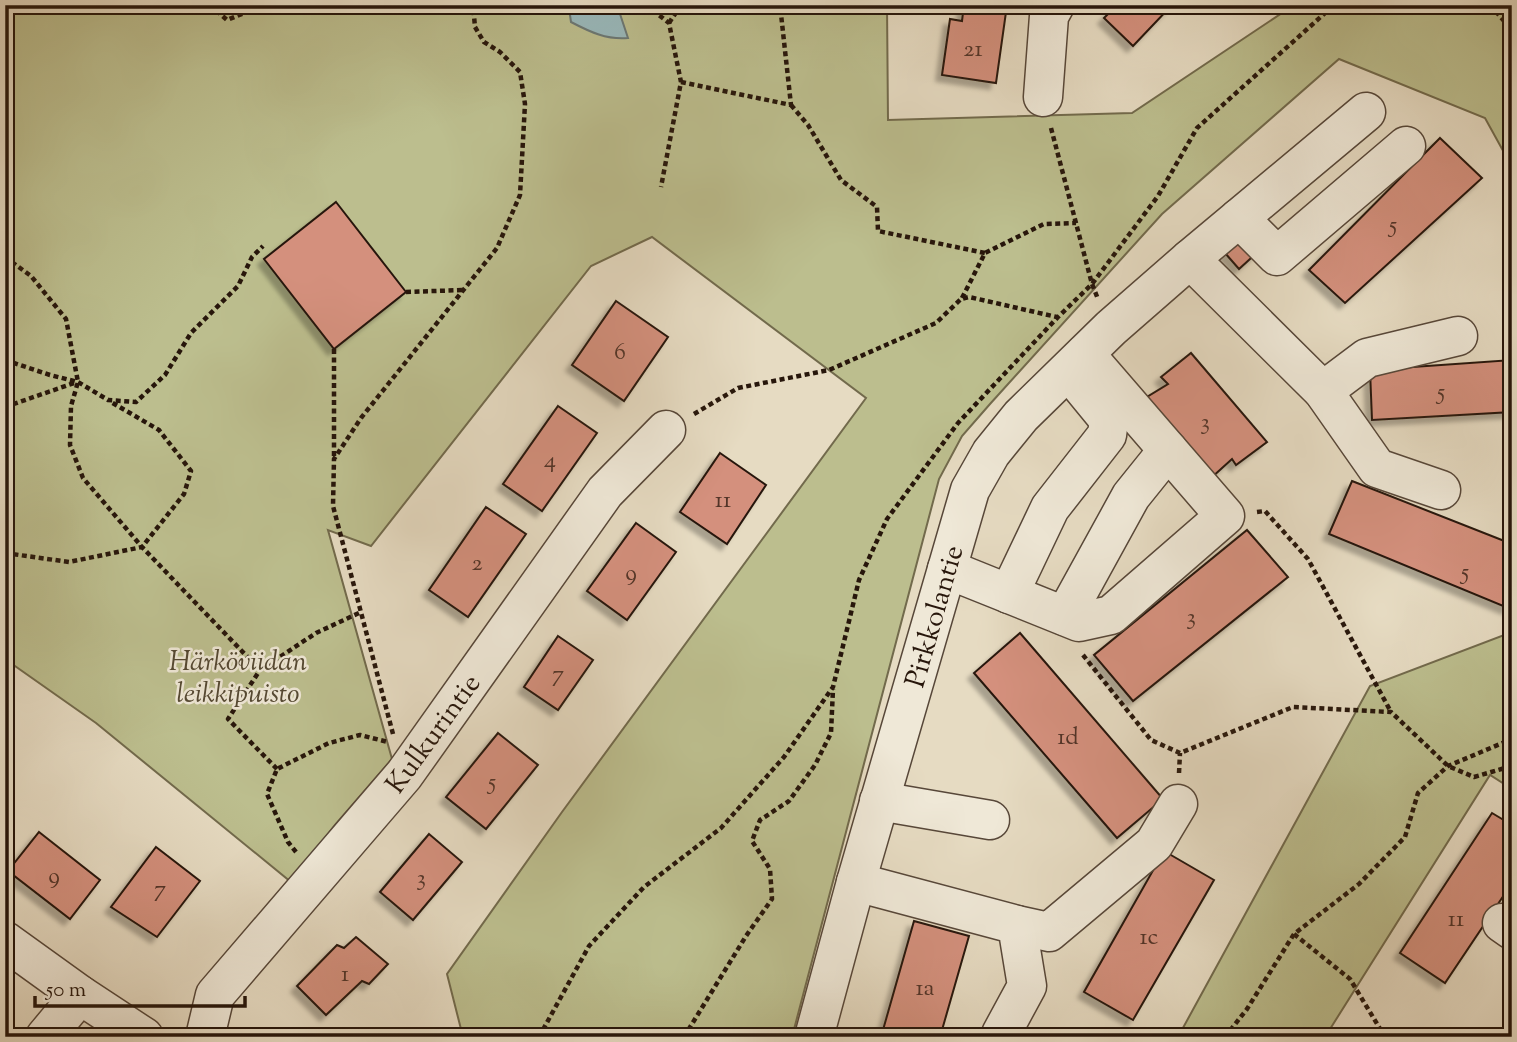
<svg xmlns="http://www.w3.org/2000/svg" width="1517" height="1042" font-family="'Sorts Mill Goudy',serif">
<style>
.green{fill:#bcbe8e;stroke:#726a4c;stroke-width:2}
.water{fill:#99b9bc;stroke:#6b7875;stroke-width:2}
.building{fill:#d4907d;stroke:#27160b;stroke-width:2;filter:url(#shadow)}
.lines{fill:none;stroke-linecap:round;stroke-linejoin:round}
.minor-casing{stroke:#574739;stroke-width:41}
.path{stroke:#27160b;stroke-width:4.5;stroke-dasharray:5 3.5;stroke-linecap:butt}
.minor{stroke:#efe8d7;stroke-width:38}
.labels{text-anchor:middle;stroke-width:5;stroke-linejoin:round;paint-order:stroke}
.number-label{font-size:24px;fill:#523428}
.street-label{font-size:28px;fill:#27160b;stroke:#efe8d7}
.park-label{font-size:28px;font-style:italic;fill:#544832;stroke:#efe8d7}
</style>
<defs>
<filter id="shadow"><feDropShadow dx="-6" dy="6" stdDeviation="2" flood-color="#0004"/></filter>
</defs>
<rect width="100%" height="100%" fill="#e6dbc2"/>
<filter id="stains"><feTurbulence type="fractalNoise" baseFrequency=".00286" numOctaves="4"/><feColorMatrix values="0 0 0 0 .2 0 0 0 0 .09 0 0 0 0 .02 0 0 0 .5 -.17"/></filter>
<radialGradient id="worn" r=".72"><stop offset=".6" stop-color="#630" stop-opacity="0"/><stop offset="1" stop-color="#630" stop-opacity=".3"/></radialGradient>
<!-- green -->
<g class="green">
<path d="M 5,5 L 887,5 L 888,120 L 1132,113 L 1294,5 L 1512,5 L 1512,167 L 1485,118 L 1339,59 L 1162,214 L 990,404 L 962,436 L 939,479 L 792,1037 L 463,1037 L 447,974 L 562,812 L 866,398 L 652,237 L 591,266 L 371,546 L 328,530 L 392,759 L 335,825 L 291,882 L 96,723 L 5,659 Z"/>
<path d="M 1512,621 L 1512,789 L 1490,775 L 1325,1037 L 1178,1037 L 1370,686 L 1507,634 Z"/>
</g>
<!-- water -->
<path class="water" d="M 586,5 L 600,5 L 620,14 L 628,38 C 607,40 590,32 571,22 L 569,8 Z"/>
<!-- building -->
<g class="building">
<path d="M 964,5 L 1007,5 L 996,83 L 942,75 L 950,19 L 962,21 Z"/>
<path d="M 1117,5 L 1172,5 L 1133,46 L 1104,18 Z"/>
<path d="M 1440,138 L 1482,178 L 1345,303 L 1309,270 Z"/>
<path d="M 336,202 L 406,292 L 334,349 L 264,259 Z"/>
<path d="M 1246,234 L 1261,249 L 1239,269 L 1225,253 Z"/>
<path d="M 616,301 L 668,337 L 624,401 L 572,365 Z"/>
<path d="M 1191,353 L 1267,442 L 1236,465 L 1232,459 L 1211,478 L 1142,400 L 1168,384 L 1161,377 Z"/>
<path d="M 1512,360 L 1512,412 L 1372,420 L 1370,370 Z"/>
<path d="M 558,406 L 597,433 L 542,511 L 503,484 Z"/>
<path d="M 720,453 L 766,485 L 727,544 L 680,512 Z"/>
<path d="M 1352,481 L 1512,544 L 1512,599 L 1508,608 L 1329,534 Z"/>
<path d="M 486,507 L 526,534 L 468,617 L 429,590 Z"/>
<path d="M 636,523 L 676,552 L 627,620 L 587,591 Z"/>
<path d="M 1247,530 L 1288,577 L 1133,701 L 1094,655 Z"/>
<path d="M 1020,633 L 1163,799 L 1117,838 L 974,673 Z"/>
<path d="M 558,636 L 593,660 L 558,710 L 524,687 Z"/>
<path d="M 498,733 L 538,765 L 486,829 L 446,797 Z"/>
<path d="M 1492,813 L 1512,825 L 1512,883 L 1445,983 L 1400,953 Z"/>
<path d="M 39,832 L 100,880 L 70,919 L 8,871 Z"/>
<path d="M 429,834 L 462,862 L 413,920 L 380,892 Z"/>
<path d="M 156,847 L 200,881 L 157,937 L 111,907 Z"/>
<path d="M 1164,851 L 1214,880 L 1133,1020 L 1084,992 Z"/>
<path d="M 914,921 L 969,936 L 940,1037 L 881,1037 Z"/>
<path d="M 356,937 L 388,964 L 369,984 L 362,981 L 326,1015 L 297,986 L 337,945 L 344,948 Z"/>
</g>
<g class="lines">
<!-- minor casing -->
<g class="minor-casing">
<g id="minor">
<path d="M 1043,97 L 1049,16 L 1055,5"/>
<path d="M 1239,218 L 1277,256 L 1406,146"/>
<path d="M 1190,259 L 1323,391 L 1377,468 L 1441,490"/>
<path d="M 1323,391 L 1367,358 L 1458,336"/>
<path d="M 947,569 L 1079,622 L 1111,615 L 1225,516 L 1085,354"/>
<path d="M 1009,594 L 1050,508 L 1107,435 L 1109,420 L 1077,381"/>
<path d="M 1065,616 L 1131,496 L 1168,450"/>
<path d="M 879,801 L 990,820"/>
<path d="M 856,882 L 1017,925 L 1027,986 L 1001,1034"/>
<path d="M 1502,923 L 1512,930"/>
<path d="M 1017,925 L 1049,932 L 1154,844 L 1178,804"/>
<path d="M 5,941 L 80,995 L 144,1037"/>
<path d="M 45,1037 L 80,995"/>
<path d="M 205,1037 L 215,995 L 404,775 L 605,492 L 666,430"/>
<path d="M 814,1037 L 856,882 L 970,490 L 991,453 L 1021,416 L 1111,328 L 1190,259 L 1366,112"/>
</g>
</g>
<!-- path -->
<g class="path">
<path d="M 210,5 L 227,20 L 264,5"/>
<path d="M 646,5 L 669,23 L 681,82 L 661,187"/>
<path d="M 1490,5 L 1512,30"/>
<path d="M 669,23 L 681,5"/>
<path d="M 681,82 L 791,105 L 780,5"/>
<path d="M 791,105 L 808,125 L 841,180 L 877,207 L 878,231 L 985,253"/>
<path d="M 1051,128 L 1092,284 L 1098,299"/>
<path d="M 5,257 L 31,276 L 66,319 L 78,382 L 71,406 L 70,445 L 83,478 L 142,547 L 260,670"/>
<path d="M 406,292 L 464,290"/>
<path d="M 962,298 L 985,253 L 1044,224 L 1076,223"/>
<path d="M 334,349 L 334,458"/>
<path d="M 5,360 L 50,375 L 78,382 L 108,400 L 136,402 L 165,375 L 191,333 L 238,286 L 252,257 L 263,246"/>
<path d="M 5,407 L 77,382"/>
<path d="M 694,414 L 738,388 L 829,370 L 936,323 L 961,299 L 969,297 L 1057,317"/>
<path d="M 1257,512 L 1265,511 L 1308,559 L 1391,712"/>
<path d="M 5,553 L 69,562 L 142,547 L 184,494 L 191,471 L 159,430 L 111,402"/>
<path d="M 1083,655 L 1151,740 L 1180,753 L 1293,707 L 1391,712 L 1448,766 L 1474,777 L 1512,766"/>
<path d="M 393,734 L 333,506 L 334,459 L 361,418 L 497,248 L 520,195 L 525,104 L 520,72 L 500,52 L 484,42 L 475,27 L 473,5"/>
<path d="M 277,769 L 228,719 L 260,670 L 316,633 L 361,612"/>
<path d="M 1179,773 L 1180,753"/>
<path d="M 296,852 L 288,842 L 267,794 L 277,769 L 329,743 L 360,735 L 388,742"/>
<path d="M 1294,934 L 1350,979 L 1385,1037"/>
<path d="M 539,1037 L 589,946 L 644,887 L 721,828 L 784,757 L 833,687 L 859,580 L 887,519 L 958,423 L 1058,317 L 1092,284 L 1158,196 L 1197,128 L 1334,5"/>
<path d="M 684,1037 L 746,936 L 772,899 L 770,869 L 752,841 L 760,820 L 789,801 L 815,765 L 831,733 L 833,689"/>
<path d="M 1225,1037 L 1247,1009 L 1294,934 L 1359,884 L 1405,837 L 1418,793 L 1448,766 L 1512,739"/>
</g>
<!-- minor -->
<use href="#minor" class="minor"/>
</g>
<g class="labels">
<!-- number labels -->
<g class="number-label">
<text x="973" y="56">21</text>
<text x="1393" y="232">5</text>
<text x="620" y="359">6</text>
<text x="1441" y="399">5</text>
<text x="1205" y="429">3</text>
<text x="550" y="467">4</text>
<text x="723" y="507">11</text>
<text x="477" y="570">2</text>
<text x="1465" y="579">5</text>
<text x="631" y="580">9</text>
<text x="1191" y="624">3</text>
<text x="558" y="681">7</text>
<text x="1068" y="744">1d</text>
<text x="492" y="789">5</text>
<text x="54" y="883">9</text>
<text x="421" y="885">3</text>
<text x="160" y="896">7</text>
<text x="1456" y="926">11</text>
<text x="1149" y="944">1c</text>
<text x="345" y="981">1</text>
<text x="925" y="995">1a</text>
</g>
<!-- street labels -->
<g class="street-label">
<text transform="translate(933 616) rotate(-74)" y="10">Pirkkolantie</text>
<text transform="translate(432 733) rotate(-54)" y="10">Kulkurintie</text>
</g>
<!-- park labels -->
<g class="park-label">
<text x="238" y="670">Härköviidan<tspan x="238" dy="32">leikkipuisto</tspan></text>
</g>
</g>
<!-- margin -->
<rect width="1517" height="1042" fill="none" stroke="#e6dbc2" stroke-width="28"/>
<rect x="7" y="7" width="1503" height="1028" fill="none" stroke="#27160b" stroke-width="3.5"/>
<rect x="14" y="14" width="1489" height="1014" fill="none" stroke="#27160b" stroke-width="2"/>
<!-- scale -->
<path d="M35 996v10h210v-10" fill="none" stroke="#27160b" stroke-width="3.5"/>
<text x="46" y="996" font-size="21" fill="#27160b" stroke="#efe8d7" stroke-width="5" paint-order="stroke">50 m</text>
<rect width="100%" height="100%" filter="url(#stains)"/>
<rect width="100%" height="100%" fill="url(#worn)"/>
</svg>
